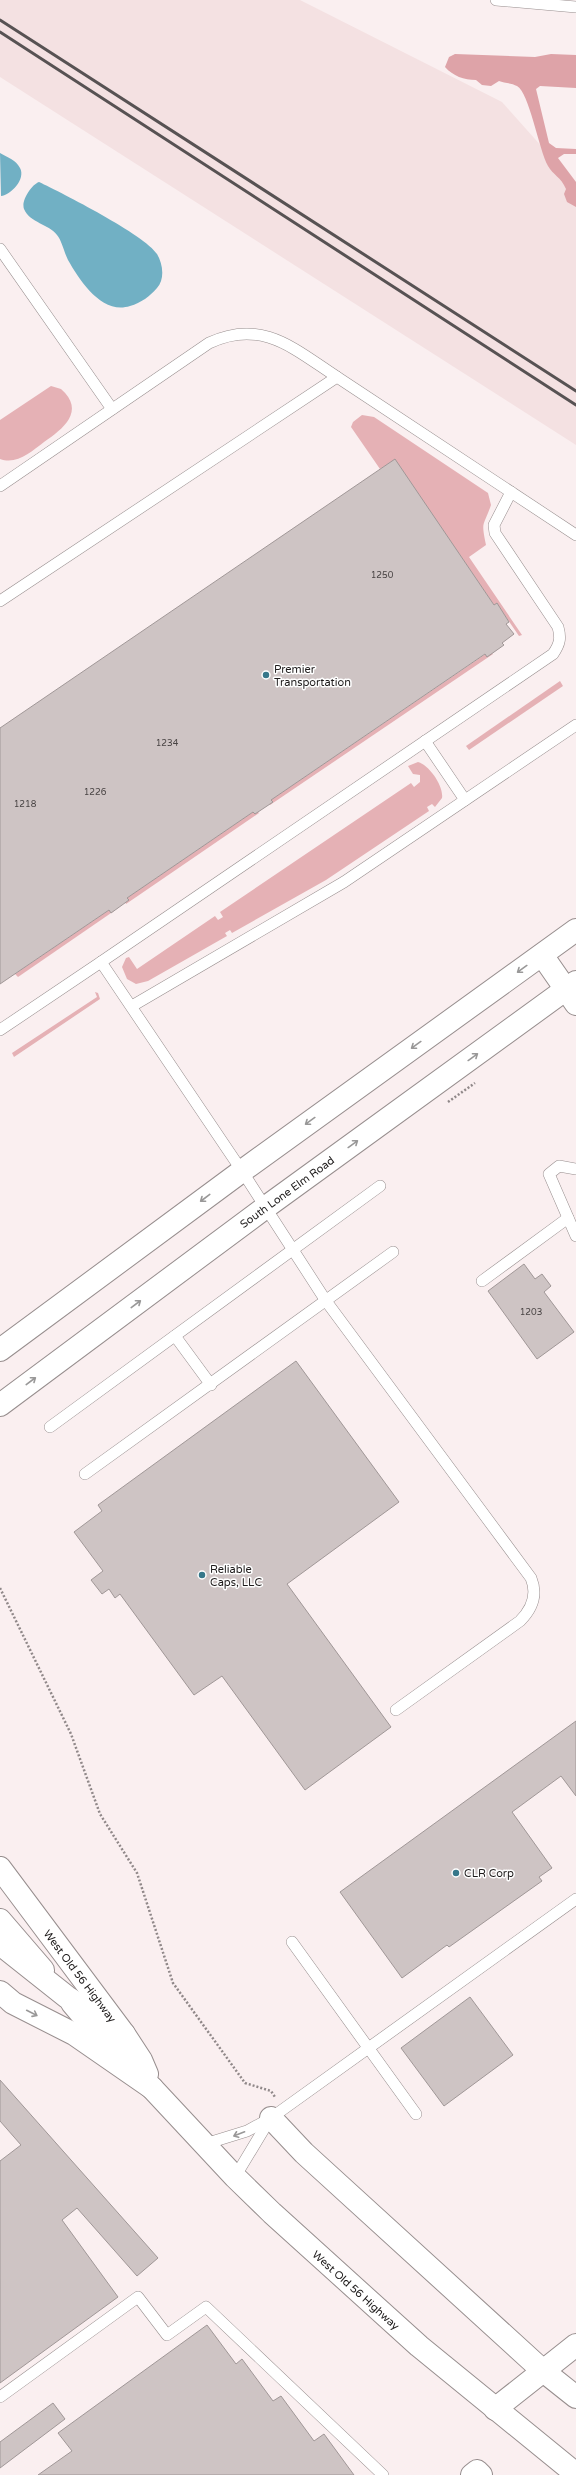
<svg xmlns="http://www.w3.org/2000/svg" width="576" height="2475" font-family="'Varela Round',sans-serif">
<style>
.built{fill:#f4e1e2}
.green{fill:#e5b1b5}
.forest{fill:#dea3a8}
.water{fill:#71b0c4}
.building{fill:#cec4c4;stroke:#a09797}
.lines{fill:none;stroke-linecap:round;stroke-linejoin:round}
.lane-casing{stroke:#978e8e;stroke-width:12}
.street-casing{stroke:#978e8e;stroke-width:24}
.secondary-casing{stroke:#978e8e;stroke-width:24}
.primary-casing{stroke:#978e8e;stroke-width:24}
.highway-casing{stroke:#978e8e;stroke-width:24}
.path{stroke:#908889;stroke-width:2.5;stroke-dasharray:2 2;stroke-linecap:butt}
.lane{stroke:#fff;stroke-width:11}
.street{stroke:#fff;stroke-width:22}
.secondary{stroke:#fff;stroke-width:22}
.primary{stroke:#fff;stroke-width:22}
.highway{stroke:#fff;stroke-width:22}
.rail{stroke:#575253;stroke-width:3}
.oneway{stroke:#999898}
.poi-dot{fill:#36778a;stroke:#fff;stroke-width:1.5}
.labels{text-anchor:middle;stroke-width:3;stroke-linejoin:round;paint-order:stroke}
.number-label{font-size:9px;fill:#494444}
.poi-label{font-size:11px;fill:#1d1a1a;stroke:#fff;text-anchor:start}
.street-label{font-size:11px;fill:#1d1a1a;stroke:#fff}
</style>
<rect width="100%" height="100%" fill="#faeff0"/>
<!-- built -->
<path class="built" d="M 0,0 L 300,0 L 502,102 L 576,185 L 576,445 L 0,77 Z"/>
<!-- green -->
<g class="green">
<path d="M 51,386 L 61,389 C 86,411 63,429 44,442 C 31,452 17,465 0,459 L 0,420 Z"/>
<path d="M 362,415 L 374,417 L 488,493 L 491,505 C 483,528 481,520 486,545 L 469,557 L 522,635 L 519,636 L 497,604 L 494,605 L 395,460 L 380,469 L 351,427 L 353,422 Z"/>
<path d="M 490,651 L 493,654 L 270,805 L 268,802 Z"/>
<path d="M 560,681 L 563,686 L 469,750 L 466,746 Z"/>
<path d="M 418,762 C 429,765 444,786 442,798 L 435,807 L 432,804 L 427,807 L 429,811 L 326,880 L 232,933 L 230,930 L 225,933 L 227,936 L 148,981 L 136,984 L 127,979 L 122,967 L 126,958 L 129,957 L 137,969 L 215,916 L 218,920 L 223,917 L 220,912 L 411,783 L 414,787 L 420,782 L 420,775 L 413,774 L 408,766 Z"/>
<path d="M 256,810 L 259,813 L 126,904 L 124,900 Z"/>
<path d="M 112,908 L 114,911 L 18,977 L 15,974 Z"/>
<path d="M 95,992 L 98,993 L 100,999 L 14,1057 L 12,1053 L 97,997 Z"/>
</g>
<!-- forest -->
<path class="forest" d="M 455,54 L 535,57 L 551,54 L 576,55 L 576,88 L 540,86 L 536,89 L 549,143 L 556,148 L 576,149 L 576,154 L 564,154 L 558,158 L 576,182 L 576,207 L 567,202 L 564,194 L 566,189 C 561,177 553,175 548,166 C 539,150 529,92 517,86 C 512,83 504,83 499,81 L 491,86 L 482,85 L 476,80 C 464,80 453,76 445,67 L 449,57 Z"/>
<!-- water -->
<g class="water">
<path d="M 0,153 C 7,157 16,160 20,168 C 26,179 11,195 1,196 Z"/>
<path d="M 39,182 C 62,193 145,235 157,254 C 163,264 165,279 157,288 C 150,296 141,303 130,306 C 102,315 80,281 68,260 C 64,252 62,241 57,235 C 49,224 30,223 24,209 C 21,201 31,185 39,182 Z"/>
</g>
<!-- building -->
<g class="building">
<path d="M 395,459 L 494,605 L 497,603 L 509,622 L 506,624 L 514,634 L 502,643 L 504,645 L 487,657 L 485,654 L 271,800 L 273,802 L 255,814 L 253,812 L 127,898 L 129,900 L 111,913 L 109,910 L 0,984 L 0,728 Z"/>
<path d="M 524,1264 L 535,1279 L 542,1274 L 551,1286 L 544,1292 L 574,1332 L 537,1359 L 488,1291 Z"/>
<path d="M 296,1361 L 399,1502 L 287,1584 L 391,1727 L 305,1790 L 222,1676 L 194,1695 L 120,1594 L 115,1598 L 109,1589 L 102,1594 L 91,1580 L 103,1571 L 74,1532 L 102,1511 L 98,1505 Z"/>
<path d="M 576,1721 L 576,1796 L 561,1776 L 512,1812 L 552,1868 L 539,1877 L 542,1881 L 449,1947 L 447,1945 L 402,1978 L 340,1892 Z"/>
<path d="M 470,1997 L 513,2055 L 444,2106 L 401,2048 Z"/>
<path d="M 0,2080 L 158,2258 L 137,2276 L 77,2208 L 62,2220 L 118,2297 L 0,2383 L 0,2161 L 21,2145 L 0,2121 Z"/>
<path d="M 207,2325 L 236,2364 L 242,2359 L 273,2401 L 281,2396 L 314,2441 L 324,2434 L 354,2475 L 38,2475 L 72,2451 L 58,2433 Z"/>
<path d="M 53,2403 L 65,2419 L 0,2468 L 0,2442 Z"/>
</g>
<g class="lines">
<!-- lane casing -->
<g class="lane-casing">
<g id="lane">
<path d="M 496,0 L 576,7"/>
<path d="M 0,249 L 112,409"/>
<path d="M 0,486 L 209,343 C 262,318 294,349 337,377"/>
<path d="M 0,601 L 337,377 L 576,535"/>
<path d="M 425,741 L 465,800"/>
<path d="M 101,962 L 553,654 C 560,644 561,638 558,627 L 495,533 L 494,525 L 511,492"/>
<path d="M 132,1006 L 344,882 L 576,725"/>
<path d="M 0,1030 L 101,962 L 242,1171 L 326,1301 L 531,1578 C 538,1595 532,1609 520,1621 L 396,1710"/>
<path d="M 576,1169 L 559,1166 L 549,1174 L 576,1236"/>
<path d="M 482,1281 L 568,1218"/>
<path d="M 175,1336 L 211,1385"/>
<path d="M 50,1427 L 380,1186"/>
<path d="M 85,1474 L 393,1252"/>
<path d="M 292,1942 L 416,2114"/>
<path d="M 205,2144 L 247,2131 L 271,2118 L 576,1899"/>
<path d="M 235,2177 L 270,2119"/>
<path d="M 0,2397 L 138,2297 L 167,2335 L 206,2307 L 383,2475"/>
</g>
</g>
<!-- street casing -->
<g class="street-casing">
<g id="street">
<path d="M 542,955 L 576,1004"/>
<path d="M 271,2118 L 304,2153 L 542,2370 L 576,2397"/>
<path d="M 495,2409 L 576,2345"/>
<path d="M 472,2475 L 477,2471 L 481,2475"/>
</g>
</g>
<!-- secondary casing -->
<g class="secondary-casing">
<g id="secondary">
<path d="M 0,1868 L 124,2034 L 141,2060 L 147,2074"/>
<path d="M 0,1920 L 43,1970"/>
<path d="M 72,2003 L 110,2048 L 152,2088 L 235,2177 L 272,2213 L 419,2346 L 576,2474"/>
</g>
</g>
<!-- primary casing -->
<g class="primary-casing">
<g id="primary">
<path d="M 0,1350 L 242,1171 L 576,930"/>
<path d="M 0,1405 L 266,1207 L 576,982"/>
</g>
</g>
<!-- highway casing -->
<g class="highway-casing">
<g id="highway">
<path d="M 0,1944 L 67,1997 L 124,2034"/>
<path d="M 0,1992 L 13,2003 L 74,2034 L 152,2088"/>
</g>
</g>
<!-- path -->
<g class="path">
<path d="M 448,1102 L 475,1083"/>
<path d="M 0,1588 L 71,1734 L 100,1814 L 137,1873 L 173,1983 L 245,2083 L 271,2091 L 275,2097"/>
</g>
<!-- lane -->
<use href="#lane" class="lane"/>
<!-- street -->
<use href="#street" class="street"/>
<!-- secondary -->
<use href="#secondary" class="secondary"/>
<!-- primary -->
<use href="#primary" class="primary"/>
<!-- highway -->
<use href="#highway" class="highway"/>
<!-- rail -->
<g class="rail">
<path d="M 0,20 L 576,391"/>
<path d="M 0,32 L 576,405"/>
</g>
</g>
<!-- one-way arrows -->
<defs><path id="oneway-shaft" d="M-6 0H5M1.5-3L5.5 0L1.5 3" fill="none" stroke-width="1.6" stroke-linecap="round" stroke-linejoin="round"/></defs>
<g class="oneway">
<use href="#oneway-shaft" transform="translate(522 969) rotate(144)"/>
<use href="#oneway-shaft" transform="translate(416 1045) rotate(144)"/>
<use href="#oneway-shaft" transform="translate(473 1057) rotate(-36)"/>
<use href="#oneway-shaft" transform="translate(310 1121) rotate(144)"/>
<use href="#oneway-shaft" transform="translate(353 1144) rotate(-36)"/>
<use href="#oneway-shaft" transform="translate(205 1198) rotate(143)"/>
<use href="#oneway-shaft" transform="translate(136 1304) rotate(-37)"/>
<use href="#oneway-shaft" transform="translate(31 1381) rotate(-37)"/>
<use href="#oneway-shaft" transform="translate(32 2013) rotate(27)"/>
<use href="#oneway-shaft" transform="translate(239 2134) rotate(159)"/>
</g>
<!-- markers -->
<g class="poi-dot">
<circle cx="266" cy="675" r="4"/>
<circle cx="202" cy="1575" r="4"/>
<circle cx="456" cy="1873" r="4"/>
</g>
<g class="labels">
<!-- number labels -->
<g class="number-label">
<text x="382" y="578">1250</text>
<text x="167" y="746">1234</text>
<text x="95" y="795">1226</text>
<text x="25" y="807">1218</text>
<text x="531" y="1315">1203</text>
</g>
<!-- poi labels -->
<g class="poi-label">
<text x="274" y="673">Premier<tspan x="274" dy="13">Transportation</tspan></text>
<text x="210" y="1573">Reliable<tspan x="210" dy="13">Caps, LLC</tspan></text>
<text x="464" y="1877">CLR Corp</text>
</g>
<!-- street labels -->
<g class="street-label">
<text transform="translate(287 1192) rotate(-36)" y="4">South Lone Elm Road</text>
<text transform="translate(80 1976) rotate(53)" y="4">West Old 56 Highway</text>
<text transform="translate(356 2290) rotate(42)" y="4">West Old 56 Highway</text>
</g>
</g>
</svg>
